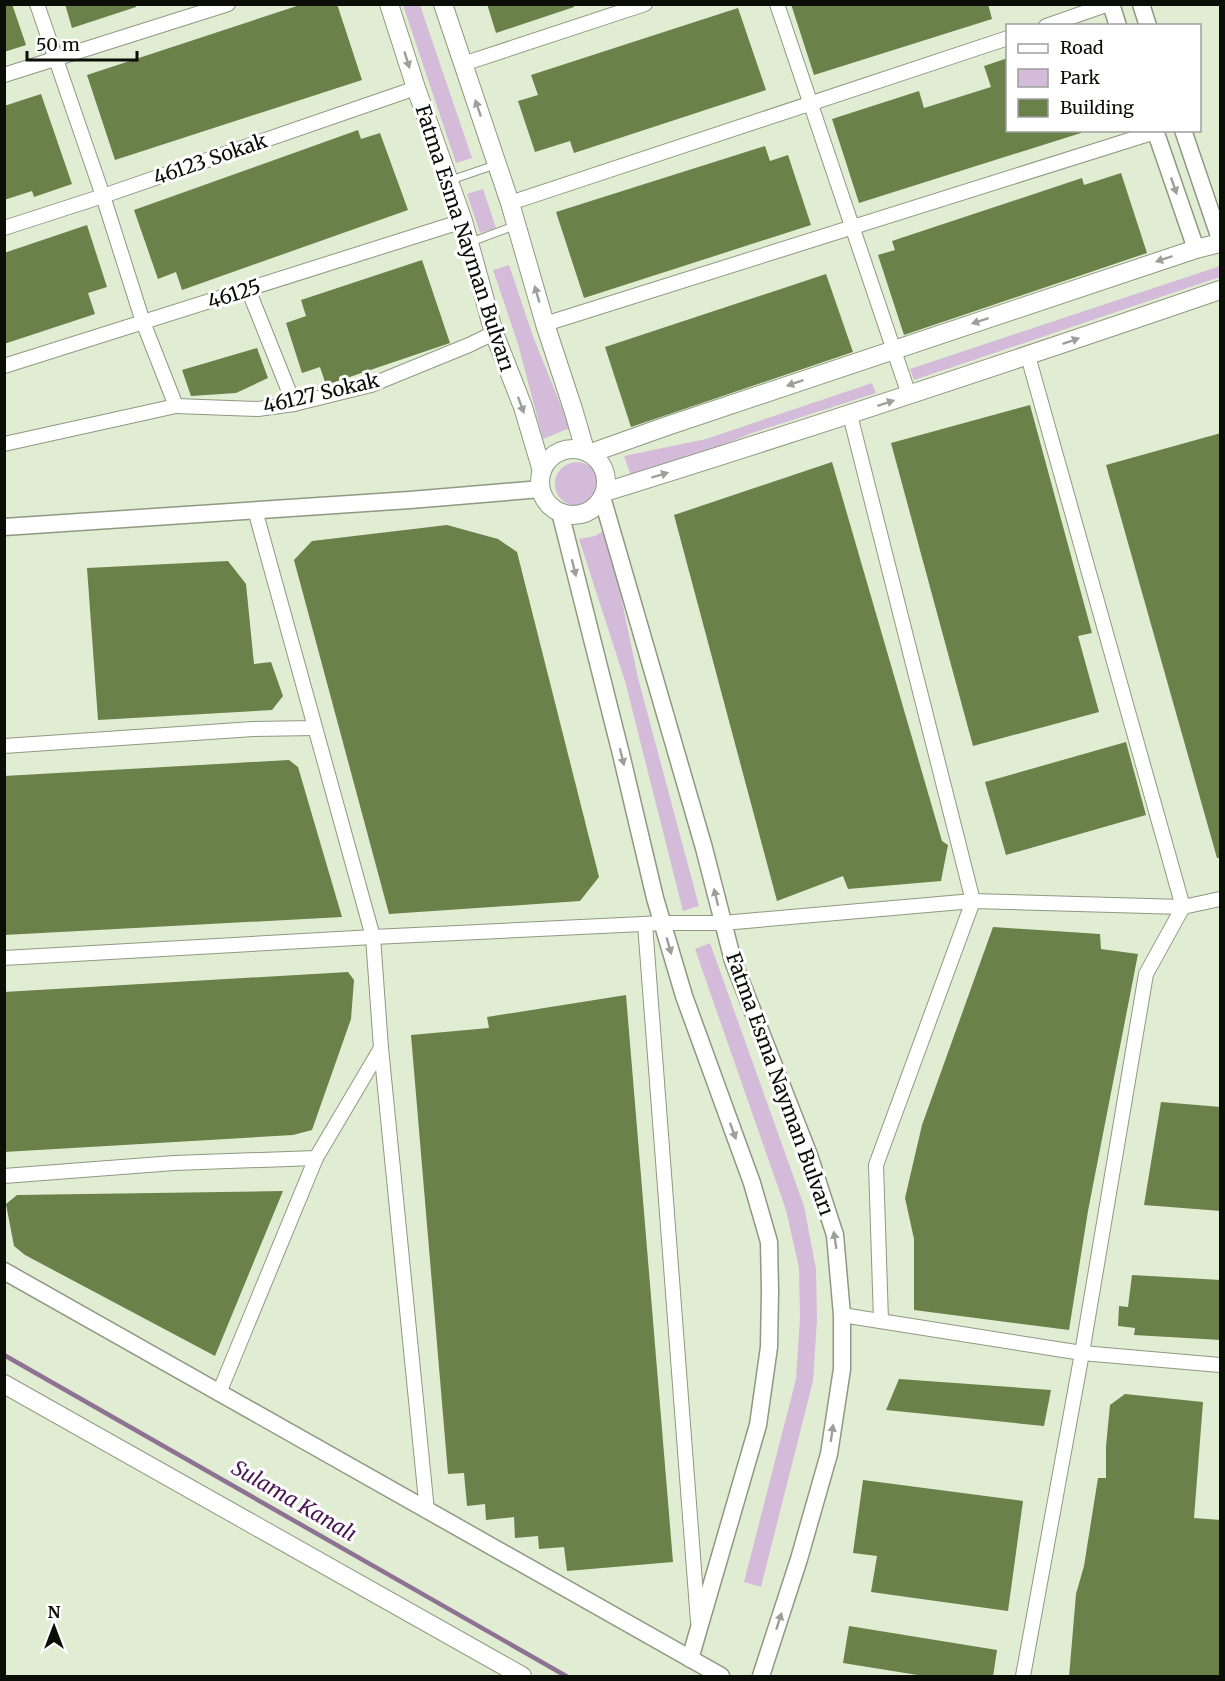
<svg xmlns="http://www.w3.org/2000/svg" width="1225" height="1681" font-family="Merriweather,serif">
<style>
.green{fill:#d5bbda}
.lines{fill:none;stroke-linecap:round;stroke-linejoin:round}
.stream{stroke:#8e7293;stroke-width:4.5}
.building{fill:#6a8149}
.service-casing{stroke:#8e9981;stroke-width:9}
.minor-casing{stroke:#8e9981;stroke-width:16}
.tertiary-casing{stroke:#8e9981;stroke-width:19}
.secondary-casing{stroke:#8e9981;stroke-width:20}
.service{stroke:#fff;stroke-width:7}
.minor{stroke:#fff;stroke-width:14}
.tertiary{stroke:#fff;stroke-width:16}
.secondary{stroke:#fff;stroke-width:18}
.oneway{fill:#9d9f9b}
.labels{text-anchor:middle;stroke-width:6;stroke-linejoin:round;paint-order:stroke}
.street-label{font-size:20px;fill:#0a0e06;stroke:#fff}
.water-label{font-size:21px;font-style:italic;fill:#491653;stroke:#fff}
</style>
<rect width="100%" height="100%" fill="#e1edd2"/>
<!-- green -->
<g class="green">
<path d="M 403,5 L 420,5 L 472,158 L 456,163 Z"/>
<path d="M 483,189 L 496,228 L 480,233 L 467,194 Z"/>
<path d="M 509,265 L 534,339 L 570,428 L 543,439 L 518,344 L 493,270 Z"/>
<path d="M 1220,266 L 1220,277 L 914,380 L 910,369 Z"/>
<path d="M 872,383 L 876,393 L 752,433 L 633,481 L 624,456 L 706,439 Z"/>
<circle cx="577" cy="484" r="22"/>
<path d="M 607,529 L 638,678 L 699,906 L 683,911 L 625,681 L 579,539 L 595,536 Z"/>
<path d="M 710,943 L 804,1206 L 816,1269 L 817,1320 L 813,1381 L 761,1587 L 744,1582 L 796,1379 L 800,1318 L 799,1268 L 786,1210 L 695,949 Z"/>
</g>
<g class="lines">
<!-- stream -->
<path class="stream" d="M 4,1355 L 566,1676"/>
</g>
<!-- building -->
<g class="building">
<path d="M 4,4 L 12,4 L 26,45 L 4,52 Z"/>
<path d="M 65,4 L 136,4 L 136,7 L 72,28 Z"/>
<path d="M 303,4 L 337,4 L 362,80 L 115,160 L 87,75 Z"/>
<path d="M 487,4 L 574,4 L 574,7 L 496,33 Z"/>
<path d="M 791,4 L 988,4 L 992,19 L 814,75 Z"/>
<path d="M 738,8 L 766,90 L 574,153 L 570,141 L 535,152 L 518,101 L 538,95 L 531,75 Z"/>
<path d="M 1008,58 L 1008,130 L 1081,130 L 1081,133 L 859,203 L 832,119 L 919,91 L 924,108 L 991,87 L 984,66 Z"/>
<path d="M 41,94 L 72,184 L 34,197 L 32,191 L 4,200 L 4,106 Z"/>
<path d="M 358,130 L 361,139 L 380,133 L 408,210 L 182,290 L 176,272 L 158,279 L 134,210 Z"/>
<path d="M 765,146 L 770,161 L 788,155 L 811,225 L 584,298 L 556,212 Z"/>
<path d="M 1121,173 L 1147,253 L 904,335 L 878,255 L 895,250 L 892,241 L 1082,178 L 1084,185 Z"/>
<path d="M 87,225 L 107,287 L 88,293 L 95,314 L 4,344 L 4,253 Z"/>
<path d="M 422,260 L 450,343 L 326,385 L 320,367 L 302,373 L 286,323 L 306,316 L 301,300 Z"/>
<path d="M 826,274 L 853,352 L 631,427 L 605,347 Z"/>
<path d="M 257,348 L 268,378 L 236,393 L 191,396 L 182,370 Z"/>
<path d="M 1030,405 L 1092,633 L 1078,636 L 1099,712 L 973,746 L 891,443 Z"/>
<path d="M 1221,433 L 1221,858 L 1217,858 L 1106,465 Z"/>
<path d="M 832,462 L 942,841 L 948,845 L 941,881 L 848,889 L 843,876 L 777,901 L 674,515 Z"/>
<path d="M 447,525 L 498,539 L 517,552 L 599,877 L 580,901 L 389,914 L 294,560 L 312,541 Z"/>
<path d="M 228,561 L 246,584 L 254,664 L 271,662 L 283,696 L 272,710 L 98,720 L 87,568 Z"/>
<path d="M 1126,742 L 1146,815 L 1006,855 L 985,782 Z"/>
<path d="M 289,760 L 298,767 L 342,917 L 4,935 L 4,776 Z"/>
<path d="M 993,927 L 1100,934 L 1101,949 L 1138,954 L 1088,1211 L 1069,1330 L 914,1310 L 914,1239 L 905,1198 L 922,1125 Z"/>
<path d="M 348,972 L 354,980 L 351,1019 L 312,1130 L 293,1135 L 4,1152 L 4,992 Z"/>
<path d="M 626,995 L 673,1562 L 567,1571 L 564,1547 L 539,1549 L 538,1536 L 515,1538 L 514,1517 L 486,1520 L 485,1504 L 467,1506 L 464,1473 L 448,1474 L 411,1035 L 489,1028 L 487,1017 Z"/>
<path d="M 1161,1102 L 1221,1107 L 1221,1211 L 1144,1205 Z"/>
<path d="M 283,1191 L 215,1356 L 25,1255 L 14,1246 L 6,1204 L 17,1195 Z"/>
<path d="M 1132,1275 L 1221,1280 L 1221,1340 L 1134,1335 L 1135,1328 L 1118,1326 L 1119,1306 L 1128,1307 Z"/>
<path d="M 899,1379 L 1051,1390 L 1044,1426 L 886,1410 Z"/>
<path d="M 1125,1394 L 1203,1402 L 1194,1518 L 1221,1520 L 1221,1677 L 1069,1677 L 1076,1594 L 1084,1566 L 1098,1478 L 1106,1478 L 1106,1446 L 1110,1405 Z"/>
<path d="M 863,1480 L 1023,1501 L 1008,1611 L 871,1592 L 877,1556 L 853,1553 Z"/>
<path d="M 849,1626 L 997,1650 L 993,1677 L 930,1677 L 843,1663 Z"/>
</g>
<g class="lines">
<!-- service casing -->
<g class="service-casing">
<g id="service">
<path d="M 451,180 L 495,165"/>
<path d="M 471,242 L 514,226"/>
</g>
</g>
<!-- minor casing -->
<g class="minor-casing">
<g id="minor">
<path d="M 37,4 L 103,196 L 143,322 L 176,406 L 258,409 L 294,404 L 371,385 L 469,345 L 494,333"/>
<path d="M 777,4 L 909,395"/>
<path d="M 1046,26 L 1109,4"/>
<path d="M 463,64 L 645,4"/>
<path d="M 4,75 L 228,4"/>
<path d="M 510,203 L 1008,38"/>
<path d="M 4,228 L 103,196 L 416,88"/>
<path d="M 248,289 L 294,404"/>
<path d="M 545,324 L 1155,132"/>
<path d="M 4,366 L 463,221"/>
<path d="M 850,415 L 973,901 L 876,1165 L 881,1321"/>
<path d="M 4,444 L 176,406"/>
<path d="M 4,746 L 253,729 L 315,728"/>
<path d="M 645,924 L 698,1622"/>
<path d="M 4,958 L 373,937 L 663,923 L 723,923 L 973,901 L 1183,907 L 1220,899"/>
<path d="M 381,1048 L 427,1511"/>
<path d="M 4,1176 L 174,1163 L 316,1158 L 381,1048 L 373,937 L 255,510"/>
<path d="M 842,1315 L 1082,1353 L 1220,1365"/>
<path d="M 219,1393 L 316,1158"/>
<path d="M 1023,1676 L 1082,1353 L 1146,974 L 1183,907 L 1028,356"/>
</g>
</g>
<!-- tertiary casing -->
<g class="tertiary-casing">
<g id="tertiary">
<path d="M 1111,4 L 1118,26"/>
<path d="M 1141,4 L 1148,26"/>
<path d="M 1155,130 L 1196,249"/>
<path d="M 1183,130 L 1220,239"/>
<path d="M 602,497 L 704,848 L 733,961 L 809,1155 L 835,1235 L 842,1315 L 842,1369 L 829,1454 L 799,1559 L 761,1676"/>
<path d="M 560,512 L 621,754 L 655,898 L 684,996 L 752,1183 L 769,1242 L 770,1291 L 769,1347 L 758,1425 L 690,1659"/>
<path d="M 4,527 L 410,500 L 541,489"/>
<path d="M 4,1271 L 721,1676"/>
</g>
</g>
<!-- secondary casing -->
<g class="secondary-casing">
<g id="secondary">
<path d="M 389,4 L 416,88 L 463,221 L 494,333 L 523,407 L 542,471"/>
<path d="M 443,4 L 510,203 L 545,324 L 573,409 L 585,450"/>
<circle cx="573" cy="482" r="33"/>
<path d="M 591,453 L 667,426 L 1196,249 L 1220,243"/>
<path d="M 605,492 C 811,428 1016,360 1220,290"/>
<path d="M 4,1384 L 522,1676"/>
</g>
</g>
<!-- service -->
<use href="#service" class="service"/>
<!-- minor -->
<use href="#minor" class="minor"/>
<!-- tertiary -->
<use href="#tertiary" class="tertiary"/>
<!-- secondary -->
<use href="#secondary" class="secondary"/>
</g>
<!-- one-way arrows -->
<defs><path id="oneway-solid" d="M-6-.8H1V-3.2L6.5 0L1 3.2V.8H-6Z" transform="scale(1.5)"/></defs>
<g class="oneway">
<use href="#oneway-solid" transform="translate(407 60) rotate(73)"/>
<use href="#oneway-solid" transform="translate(478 108) rotate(-109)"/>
<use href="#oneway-solid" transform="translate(1174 186) rotate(71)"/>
<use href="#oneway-solid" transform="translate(1164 259) rotate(162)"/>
<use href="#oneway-solid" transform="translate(537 294) rotate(-106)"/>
<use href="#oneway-solid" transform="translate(980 321) rotate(162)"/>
<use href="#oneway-solid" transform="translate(1071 341) rotate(-19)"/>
<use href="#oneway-solid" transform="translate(795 383) rotate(161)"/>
<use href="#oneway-solid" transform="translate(886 403) rotate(-18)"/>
<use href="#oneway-solid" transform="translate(521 405) rotate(70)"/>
<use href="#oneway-solid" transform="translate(660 475) rotate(-17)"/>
<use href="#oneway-solid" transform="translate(574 568) rotate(76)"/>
<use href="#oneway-solid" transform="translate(622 757) rotate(76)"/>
<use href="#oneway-solid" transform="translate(716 897) rotate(-104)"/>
<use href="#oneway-solid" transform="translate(669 946) rotate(74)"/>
<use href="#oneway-solid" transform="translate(733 1131) rotate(70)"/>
<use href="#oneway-solid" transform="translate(835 1240) rotate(-99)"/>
<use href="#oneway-solid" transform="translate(832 1433) rotate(-82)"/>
<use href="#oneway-solid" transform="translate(779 1621) rotate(-72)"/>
</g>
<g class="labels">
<!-- street labels -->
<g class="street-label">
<text transform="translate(210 159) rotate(-19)" y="7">46123 Sokak</text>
<text transform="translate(465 238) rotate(72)" y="7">Fatma Esma Nayman Bulvarı</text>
<text transform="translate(234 294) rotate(-18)" y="7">46125</text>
<text transform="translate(321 393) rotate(-13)" y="7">46127 Sokak</text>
<text transform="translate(780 1084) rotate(70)" y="7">Fatma Esma Nayman Bulvarı</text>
</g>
<!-- water labels -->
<g class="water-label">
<text transform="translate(294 1501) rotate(30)" y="7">Sulama Kanalı</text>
</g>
</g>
<!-- border -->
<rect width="1225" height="1681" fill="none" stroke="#0a0e06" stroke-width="12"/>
<!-- legend -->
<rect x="1006" y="24" width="195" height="108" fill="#ffffff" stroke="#9d9f9b" stroke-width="1.5"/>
<rect x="1018" y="44" width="30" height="9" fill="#ffffff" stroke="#9d9f9b" stroke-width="1.5"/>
<text x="1060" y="54" font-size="18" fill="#0a0e06">Road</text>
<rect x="1018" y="69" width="30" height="18" fill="#d5bbda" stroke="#9d9f9b" stroke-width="1.5"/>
<text x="1060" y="84" font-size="18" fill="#0a0e06">Park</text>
<rect x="1018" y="99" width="30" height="18" fill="#6a8149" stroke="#9d9f9b" stroke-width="1.5"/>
<text x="1060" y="114" font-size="18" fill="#0a0e06">Building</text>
<!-- north arrow -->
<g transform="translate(54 1627)" stroke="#ffffff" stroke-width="4.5" paint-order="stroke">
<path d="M0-4.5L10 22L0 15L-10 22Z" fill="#0a0e06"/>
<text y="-9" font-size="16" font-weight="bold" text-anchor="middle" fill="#0a0e06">N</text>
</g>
<!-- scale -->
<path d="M27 51v9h110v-9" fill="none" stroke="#0a0e06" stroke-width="3"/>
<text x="36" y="51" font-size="18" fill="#0a0e06" stroke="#ffffff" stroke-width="4.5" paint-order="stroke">50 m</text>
</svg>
